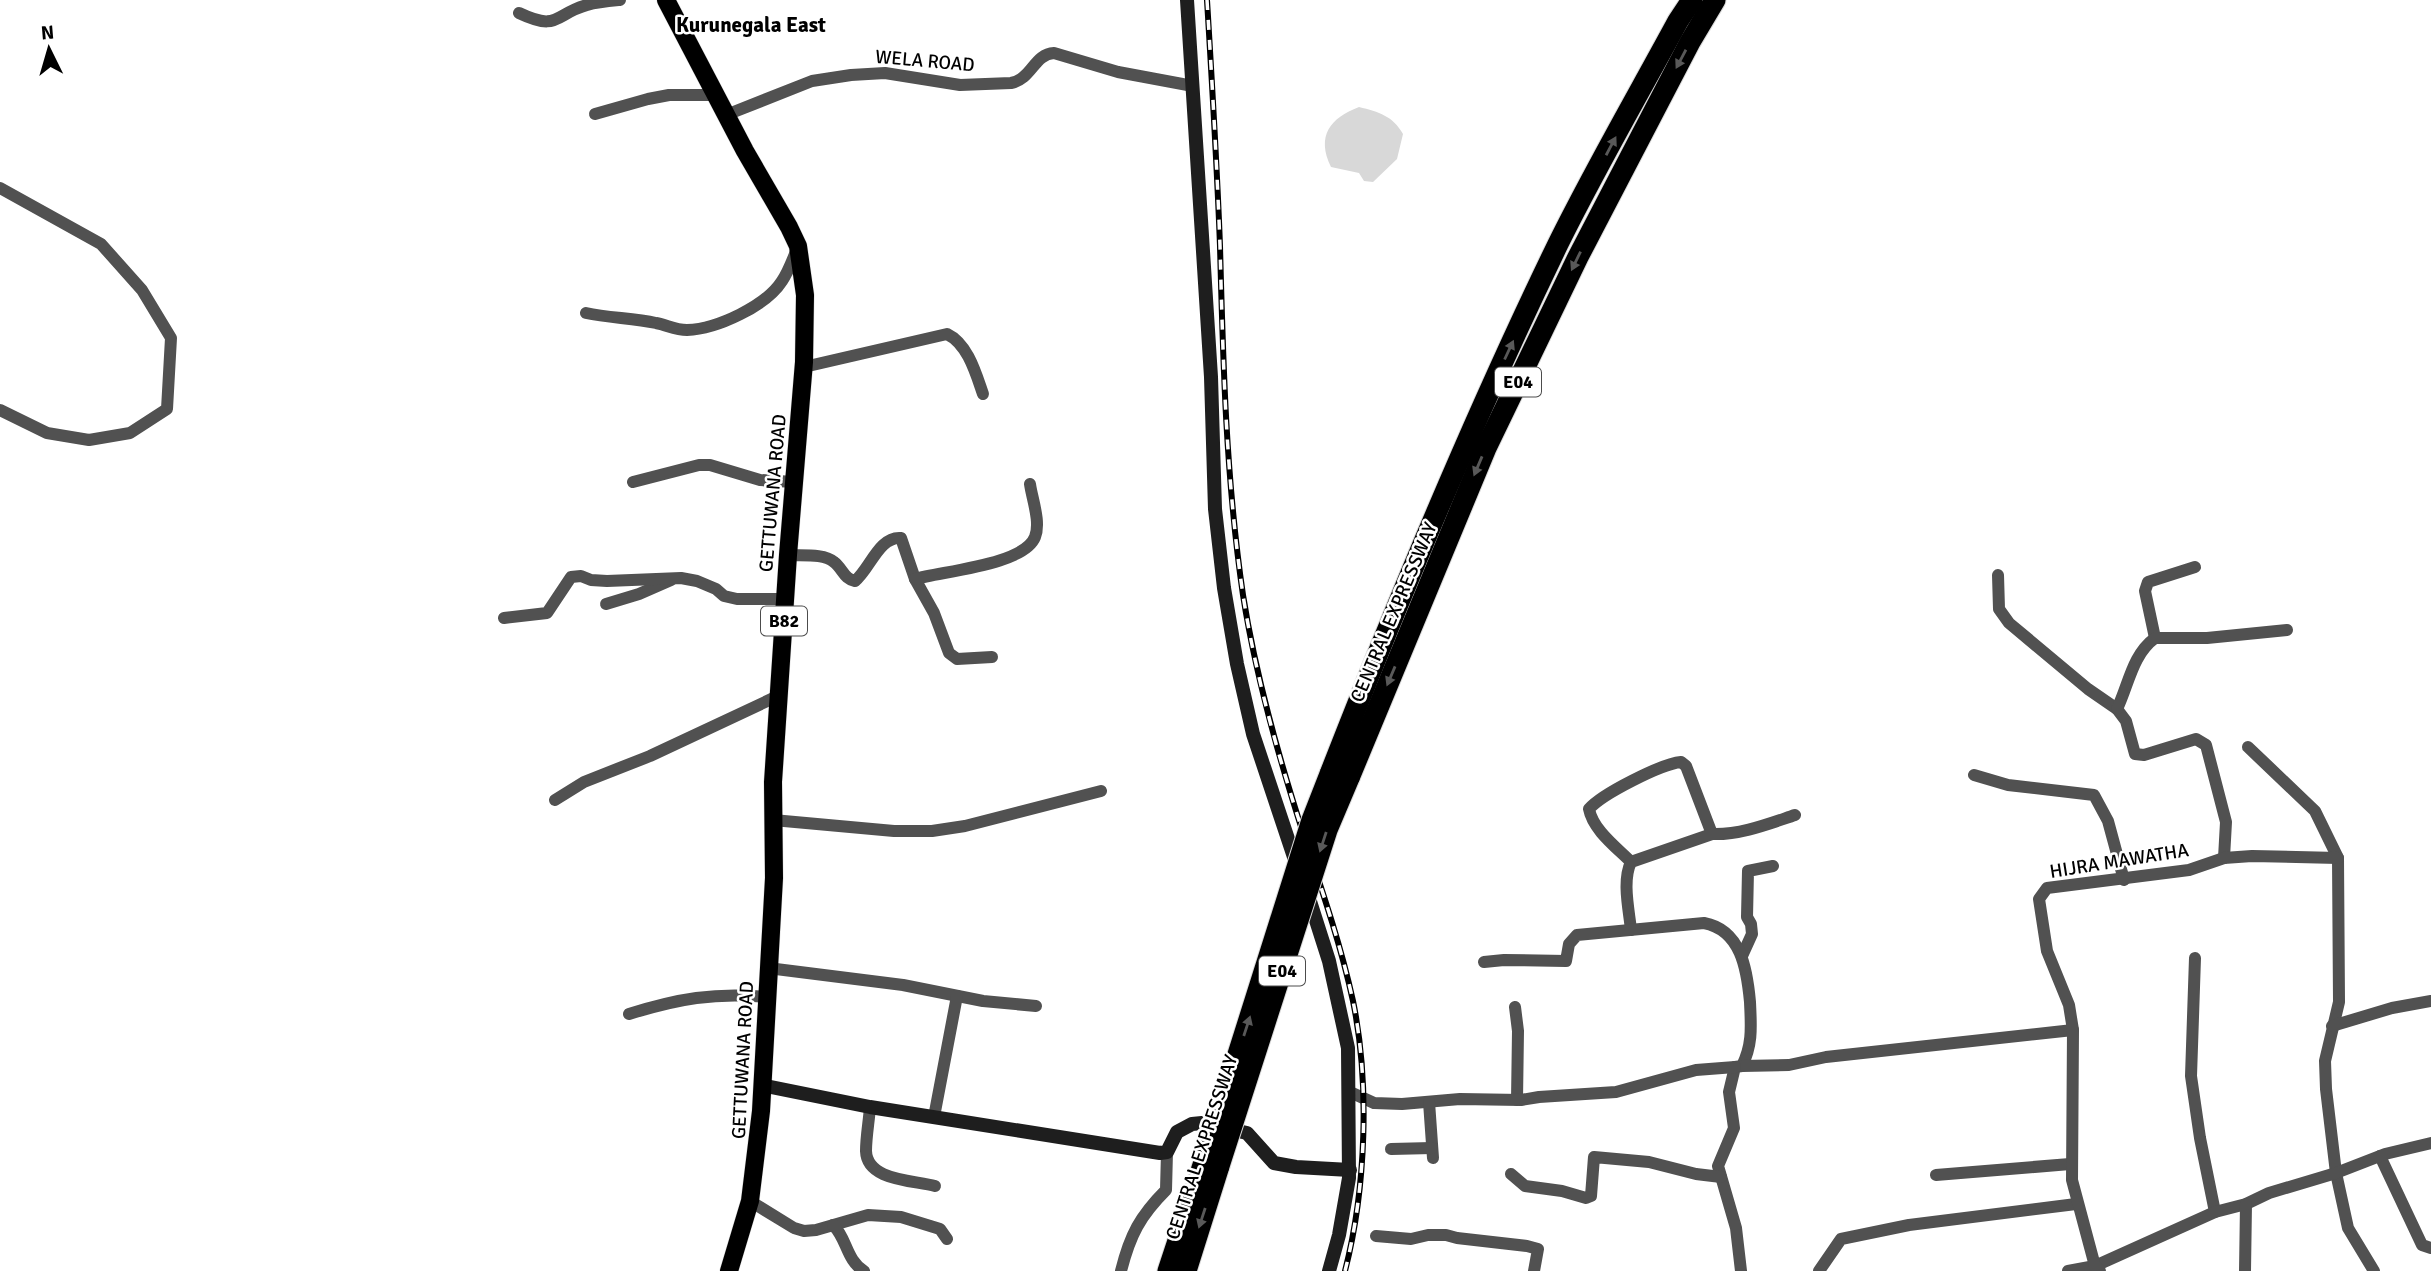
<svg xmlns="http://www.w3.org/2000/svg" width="2431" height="1271" font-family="Signika,sans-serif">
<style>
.green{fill:#d8d8d8}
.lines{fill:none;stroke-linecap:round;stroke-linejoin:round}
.primary-casing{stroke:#dbdbdb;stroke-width:19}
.highway-casing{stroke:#dbdbdb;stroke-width:23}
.street{stroke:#515151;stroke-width:12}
.secondary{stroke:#1e1e1e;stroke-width:14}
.primary{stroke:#000;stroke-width:18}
.highway{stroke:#000;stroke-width:21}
.rail-casing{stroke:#000;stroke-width:6}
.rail{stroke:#fff;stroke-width:3.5;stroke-dasharray:10;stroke-linecap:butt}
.highway-bridge-casing{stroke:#dbdbdb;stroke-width:23;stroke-linecap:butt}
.highway-bridge{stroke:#000;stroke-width:21}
.oneway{fill:#595959}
.labels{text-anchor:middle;stroke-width:5;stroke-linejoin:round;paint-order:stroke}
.shield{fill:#fff;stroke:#4c4c4c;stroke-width:2}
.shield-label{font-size:18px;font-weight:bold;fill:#000}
.street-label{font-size:19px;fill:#000;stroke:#fff}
.neighbourhood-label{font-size:21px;font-weight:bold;fill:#000;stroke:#fff}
</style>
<rect width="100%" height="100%" fill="#fff"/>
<!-- green -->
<path class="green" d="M 1359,107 C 1379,112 1393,116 1403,134 L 1397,159 L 1373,182 L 1364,181 L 1359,173 L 1331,167 C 1316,136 1330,118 1359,107 Z"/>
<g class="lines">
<!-- primary casing -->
<g class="primary-casing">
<path id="primary" d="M 666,0 L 745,151 L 789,227 L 798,246 L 805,295 L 804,362 L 788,555 L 773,782 L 774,878 L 761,1111 L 750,1201 L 729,1271"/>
</g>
<!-- highway casing -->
<g class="highway-casing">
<g id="highway">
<path d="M 1330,774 C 1400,595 1474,417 1558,244 C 1595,169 1638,95 1678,21 L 1692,0"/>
<path d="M 1349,778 L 1486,448 L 1578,257 L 1690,42 L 1715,0"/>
<path d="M 1168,1271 L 1204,1162"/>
<path d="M 1186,1271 L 1219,1166"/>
</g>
</g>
<!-- street -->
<g class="street">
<path d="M 519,13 C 559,32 554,14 587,5 C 597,2 609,1 620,0"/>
<path d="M 595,114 L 648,99 L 669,95 L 716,95"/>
<path d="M 726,115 L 812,81 L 851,75 L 885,73 L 960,85 L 1011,83 C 1032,79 1034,54 1054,53 L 1118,72 L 1193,86"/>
<path d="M 0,188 L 101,244 L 142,290 L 171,338 L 167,409 L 130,433 L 89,440 L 47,433 L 0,410"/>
<path d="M 586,313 C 609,318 633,318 656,323 C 667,325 675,330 687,330 C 717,329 766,306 782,281 C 789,271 793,258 798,247"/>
<path d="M 804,367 L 947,334 C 968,344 976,374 983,394"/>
<path d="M 633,482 L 699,465 L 710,465 L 760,480 L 794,482"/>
<path d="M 788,555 C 801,556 824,553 834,562 C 843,569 844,579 855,581 C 870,569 879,536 901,538 L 915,579 L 934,613 L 949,653 L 957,659 L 992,657"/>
<path d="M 1998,575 L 1999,609 L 2009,623 L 2088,689 L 2117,709 L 2126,721 L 2135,754 L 2144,755 L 2196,739 L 2206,745 L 2226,822 L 2224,858"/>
<path d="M 915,579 C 943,571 1024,565 1035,537 C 1041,522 1032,499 1030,484"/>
<path d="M 606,604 L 639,594 L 671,580"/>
<path d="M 504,618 L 547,613 L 571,577 L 581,576 L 591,580 L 607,581 L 681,578 L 697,581 L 716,589 L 724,596 L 737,599 L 785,599"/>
<path d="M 2155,638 L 2145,591 L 2148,582 L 2195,567"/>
<path d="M 2117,709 C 2129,684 2132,655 2155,638 L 2207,638 L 2287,630"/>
<path d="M 2248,747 L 2315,811 L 2338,858 L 2339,1002 L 2325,1061 L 2326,1089 L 2336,1173 L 2348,1228 L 2374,1271"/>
<path d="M 1974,775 L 2008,785 L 2094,795 L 2108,821 L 2124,880"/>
<path d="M 555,800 L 584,782 L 650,756 L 780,695"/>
<path d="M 773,820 L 894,831 L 932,831 L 965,826 L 1101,791"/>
<path d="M 1631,862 C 1616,847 1593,830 1589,809 C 1602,794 1661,764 1681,762 L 1686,766 L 1712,834"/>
<path d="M 1631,930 C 1629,910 1622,881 1631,862 L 1712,834 C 1740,835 1768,824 1795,815"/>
<path d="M 1742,956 L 1752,934 L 1751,924 L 1747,917 L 1748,871 L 1773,866"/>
<path d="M 2195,958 L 2191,1076 L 2200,1138 L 2215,1212"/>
<path d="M 1484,962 L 1504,960 L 1566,961 L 1569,944 L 1577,935 L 1704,923 C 1741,930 1747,969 1750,1002 C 1751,1026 1753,1044 1742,1066 L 1735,1067 L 1729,1092 L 1734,1128 L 1718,1166 L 1736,1228 L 1741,1271"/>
<path d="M 768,968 L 903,985 L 983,1001 L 1036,1006"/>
<path d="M 1515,1007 L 1518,1031 L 1517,1100"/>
<path d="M 629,1014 C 677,999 715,992 766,997"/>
<path d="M 2332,1026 L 2392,1008 L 2431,1001"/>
<path d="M 1742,1066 L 1789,1065 L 1826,1057 L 2073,1030"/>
<path d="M 1350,1092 L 1374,1103 L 1402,1104 L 1460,1099 L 1521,1100 L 1539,1097 L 1616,1092 L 1696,1070 L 1735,1067"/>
<path d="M 1429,1102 L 1433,1158"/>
<path d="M 870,1107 C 869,1121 866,1137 866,1151 C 867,1181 913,1180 935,1186"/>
<path d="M 934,1117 L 957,996"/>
<path d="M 1391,1149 L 1432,1148"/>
<path d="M 2380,1156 L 2422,1245 L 2431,1248"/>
<path d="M 1511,1174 L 1525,1186 L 1562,1191 L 1586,1198 L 1591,1196 L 1594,1157 L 1649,1162 L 1696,1174 L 1721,1177"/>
<path d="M 1936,1175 L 2070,1164"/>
<path d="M 750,1201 L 794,1228 L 804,1231 L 816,1230 L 868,1215 L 901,1217 L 940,1229 L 947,1239"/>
<path d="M 833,1225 C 847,1238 846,1260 864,1271"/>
<path d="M 1376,1236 L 1411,1239 L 1428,1235 L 1446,1235 L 1457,1238 L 1527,1246 L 1538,1249 L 1534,1271"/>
<path d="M 1121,1271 C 1130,1235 1140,1216 1166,1190 L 1167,1152"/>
<path d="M 1819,1271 L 1841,1239 L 1909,1225 L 2076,1204"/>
<path d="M 2068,1271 L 2095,1266 L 2215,1212 L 2246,1204 L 2269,1193 L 2336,1173 L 2385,1154 L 2431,1143"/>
<path d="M 2100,1271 L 2095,1266 L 2072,1180 L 2073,1030 L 2069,1005 L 2047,951 L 2039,899 L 2047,888 L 2189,870 L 2224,858 L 2252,856 L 2338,858"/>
<path d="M 2245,1271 L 2246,1204"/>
</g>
<!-- secondary -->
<g class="secondary">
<path d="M 1187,0 L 1211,377 L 1215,509 L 1224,588 L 1237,664 L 1253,734 L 1297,866"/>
<path d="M 1307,892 L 1329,961 L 1348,1048 L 1349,1178 L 1339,1235 L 1329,1271"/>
<path d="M 761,1085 L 870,1107 L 1160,1153 L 1167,1152 L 1177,1132 L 1192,1124 L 1202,1123 L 1247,1133 L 1274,1163 L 1296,1167 L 1350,1170"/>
</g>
<!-- primary -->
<use href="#primary" class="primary"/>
<!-- highway -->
<use href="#highway" class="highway"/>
<!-- rail casing -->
<g class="rail-casing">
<path id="rail" d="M 1207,0 C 1212,82 1217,164 1220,246 C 1223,362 1226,479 1243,595 C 1256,678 1279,759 1305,839 C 1323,893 1341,946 1353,1001 C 1370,1084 1366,1189 1345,1271"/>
</g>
<!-- rail -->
<use href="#rail" class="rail"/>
<!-- highway-bridge casing -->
<g class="highway-bridge-casing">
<g id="highway-bridge">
<path d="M 1204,1162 L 1312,820 L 1330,774"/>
<path d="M 1219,1166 L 1327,830 L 1349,778"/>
</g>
</g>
<!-- highway-bridge -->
<use href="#highway-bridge" class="highway-bridge"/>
</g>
<!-- one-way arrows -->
<defs><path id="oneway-solid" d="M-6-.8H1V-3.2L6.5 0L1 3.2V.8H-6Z" transform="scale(1.75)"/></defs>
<g class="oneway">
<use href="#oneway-solid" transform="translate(1681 59) rotate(118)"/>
<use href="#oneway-solid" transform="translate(1611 146) rotate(-62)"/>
<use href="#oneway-solid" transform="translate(1576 261) rotate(116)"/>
<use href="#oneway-solid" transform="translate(1509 350) rotate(-65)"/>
<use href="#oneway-solid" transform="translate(1478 466) rotate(113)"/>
<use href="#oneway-solid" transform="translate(1391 676) rotate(113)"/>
<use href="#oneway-solid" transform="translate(1323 842) rotate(108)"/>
<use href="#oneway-solid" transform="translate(1247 1026) rotate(-72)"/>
<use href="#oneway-solid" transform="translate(1202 1218) rotate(108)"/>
</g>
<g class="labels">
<!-- shield labels -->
<g class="shield">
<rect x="1495" y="367.5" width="46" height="29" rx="5"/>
<rect x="761" y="606.5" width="46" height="29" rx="5"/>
<rect x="1259" y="956.5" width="46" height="29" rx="5"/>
</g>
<g class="shield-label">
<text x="1518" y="388">E04</text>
<text x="784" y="627">B82</text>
<text x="1282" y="977">E04</text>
</g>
<!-- street labels -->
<g class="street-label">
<text transform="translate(925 60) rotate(5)" y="7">WELA ROAD</text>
<text transform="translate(772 493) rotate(-85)" y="7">GETTUWANA ROAD</text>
<text transform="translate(1393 612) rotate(-67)" y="7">CENTRAL EXPRESSWAY</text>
<text transform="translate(2119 860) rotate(-9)" y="7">HIJRA MAWATHA</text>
<text transform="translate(742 1060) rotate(-87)" y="7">GETTUWANA ROAD</text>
<text transform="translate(1201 1147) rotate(-72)" y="7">CENTRAL EXPRESSWAY</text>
</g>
<!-- neighbourhood labels -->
<g class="neighbourhood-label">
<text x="751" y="32">Kurunegala East</text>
</g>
</g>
<!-- north arrow -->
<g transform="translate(49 49) rotate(355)" stroke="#ffffff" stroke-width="5" paint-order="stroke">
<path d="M0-5L12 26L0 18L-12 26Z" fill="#000000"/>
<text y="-10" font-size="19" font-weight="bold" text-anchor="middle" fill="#000000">N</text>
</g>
</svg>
